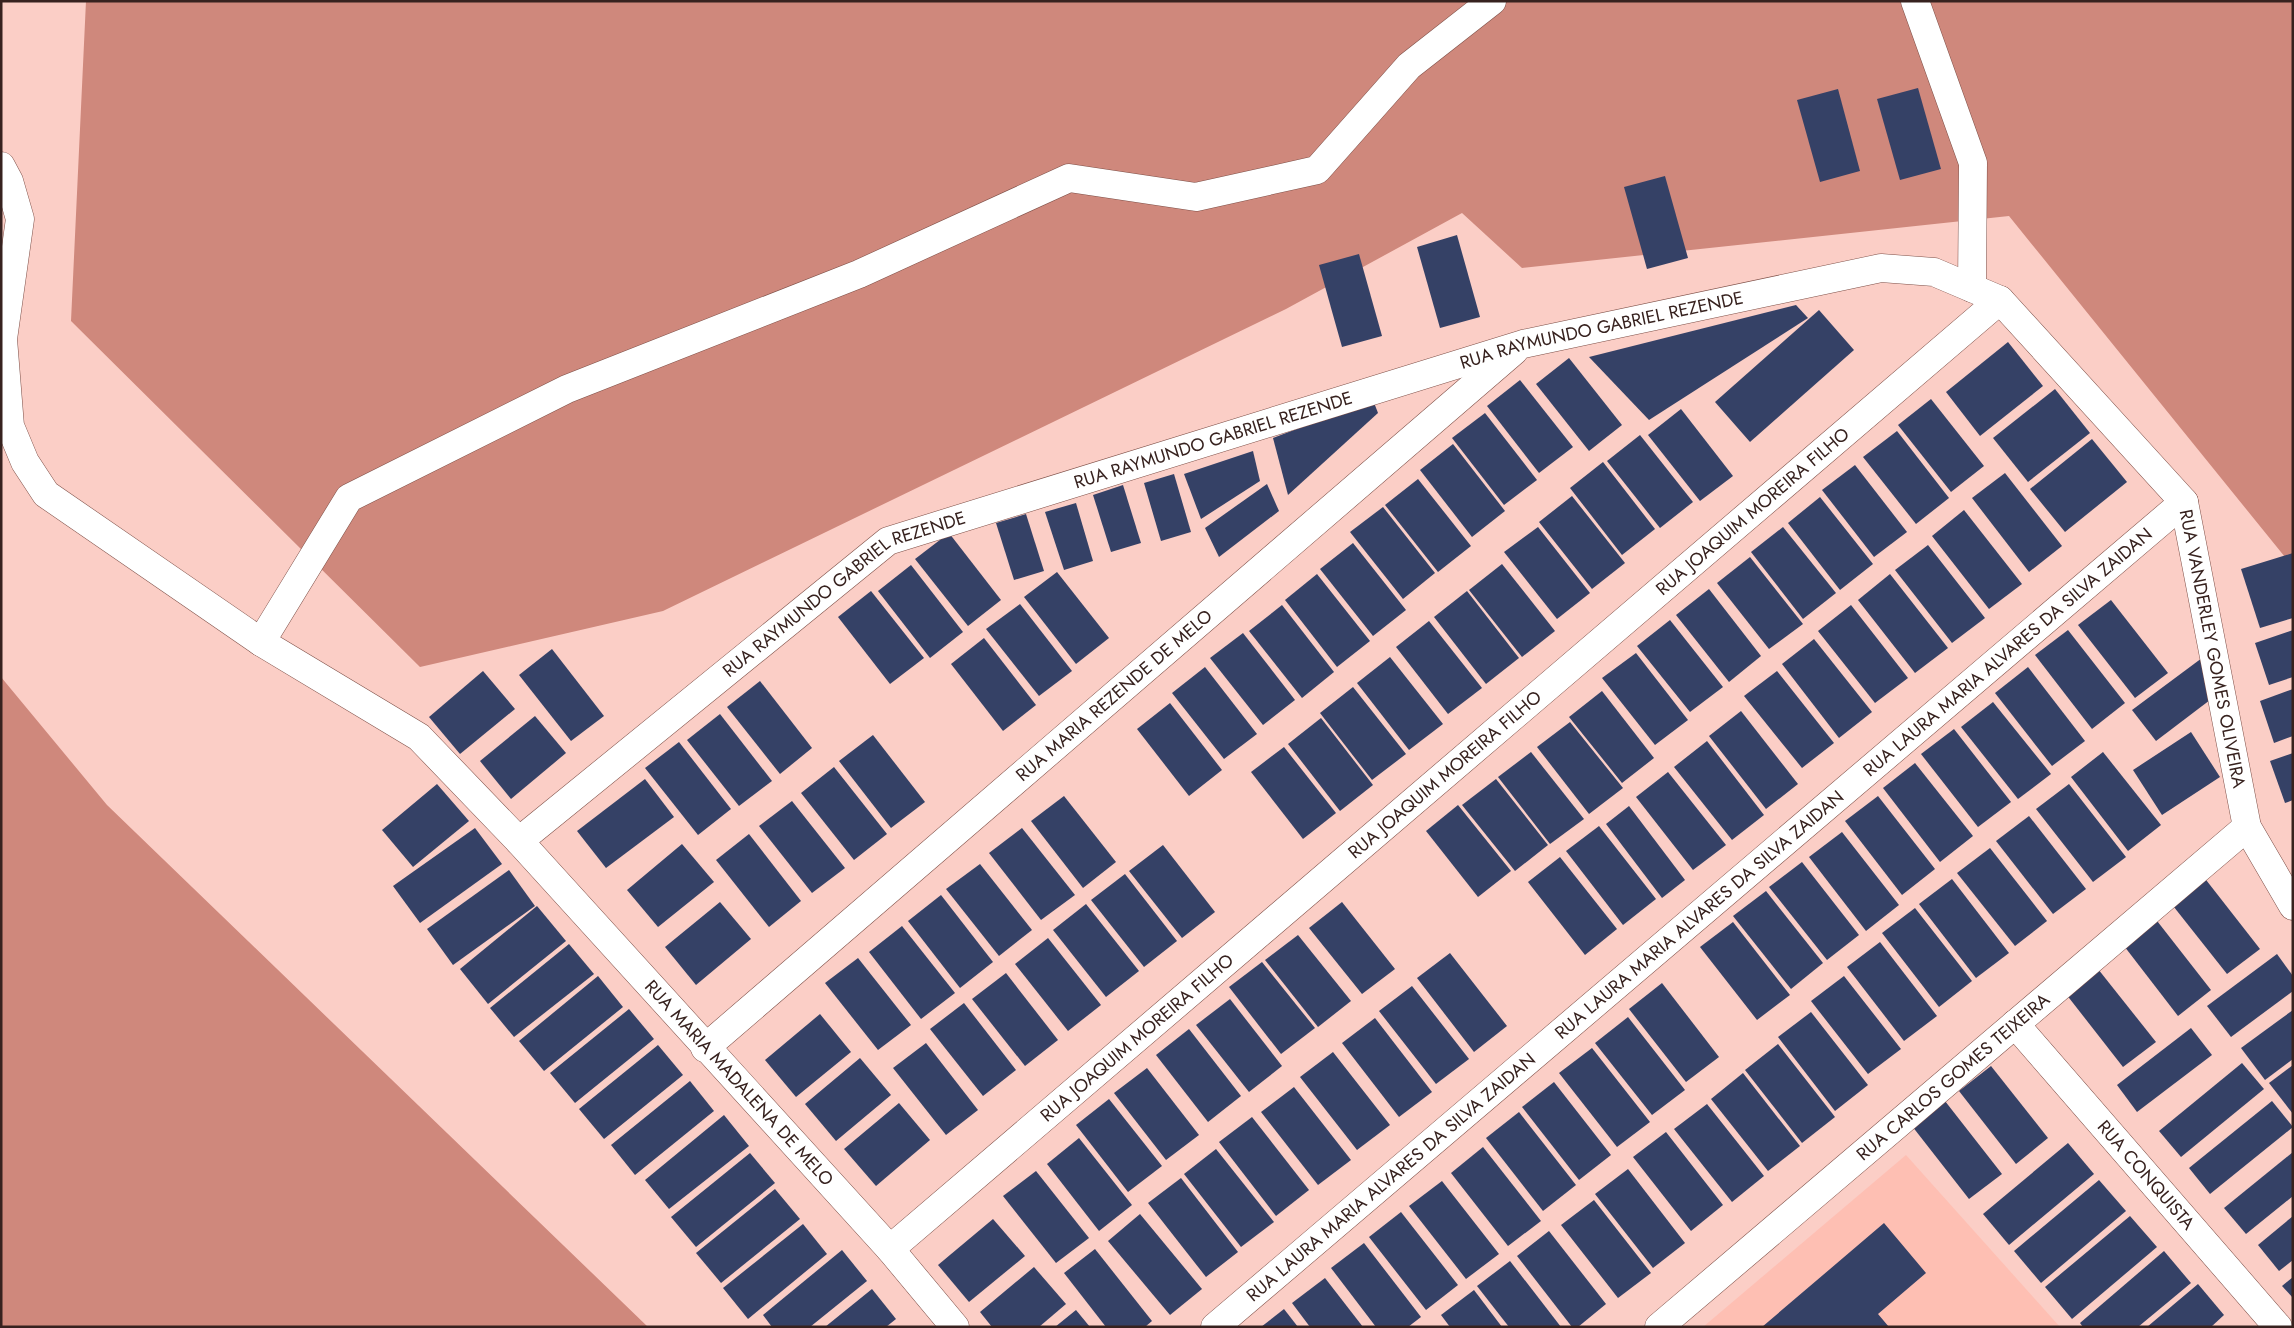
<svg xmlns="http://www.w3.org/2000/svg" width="2294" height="1328" font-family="Jost,sans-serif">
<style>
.built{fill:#febfb3}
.forest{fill:#cf887c}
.building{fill:#354166}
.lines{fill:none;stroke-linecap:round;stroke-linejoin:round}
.street-casing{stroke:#7e4f47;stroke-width:29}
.secondary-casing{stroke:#7e4f47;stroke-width:29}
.street{stroke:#fff;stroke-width:28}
.secondary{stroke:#fff;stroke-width:28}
.labels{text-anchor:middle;stroke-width:5;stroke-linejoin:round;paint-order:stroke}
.street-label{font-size:18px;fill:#37221f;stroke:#fbcec6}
</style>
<rect width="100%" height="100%" fill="#fbcec6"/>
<!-- built -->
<path class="built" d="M 1906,1155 L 2060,1327 L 1703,1327 Z"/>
<!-- forest -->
<g class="forest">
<path d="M 86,1 L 2293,1 L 2293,567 L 2009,216 L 1522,268 L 1462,213 L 1286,309 L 663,611 L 420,667 L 71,321 Z"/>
<path d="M 1,677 L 107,805 L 648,1327 L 1,1327 Z"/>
</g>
<!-- building -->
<g class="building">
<path d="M 1918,88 L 1941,169 L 1900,180 L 1877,99 Z"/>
<path d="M 1838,89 L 1860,171 L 1820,182 L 1797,100 Z"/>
<path d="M 1665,176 L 1688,258 L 1647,269 L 1624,187 Z"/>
<path d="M 1457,235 L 1480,317 L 1440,328 L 1417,247 Z"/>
<path d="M 1359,254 L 1382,336 L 1342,347 L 1319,265 Z"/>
<path d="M 1796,305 L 1808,318 L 1649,420 L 1589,357 Z"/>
<path d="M 1819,310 L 1854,350 L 1750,442 L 1715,402 Z"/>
<path d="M 2008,342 L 2043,386 L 1980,436 L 1946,392 Z"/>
<path d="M 1569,358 L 1622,425 L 1589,451 L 1536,384 Z"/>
<path d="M 1520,380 L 1573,447 L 1539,473 L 1487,406 Z"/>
<path d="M 2055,389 L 2090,433 L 2028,482 L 1993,438 Z"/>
<path d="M 1931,399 L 1984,466 L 1951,492 L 1898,425 Z"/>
<path d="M 1373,400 L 1378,413 L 1288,495 L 1273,438 Z"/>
<path d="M 1681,409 L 1733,476 L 1700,501 L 1648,435 Z"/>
<path d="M 1485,413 L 1537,480 L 1504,505 L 1452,438 Z"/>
<path d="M 1897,431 L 1949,498 L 1916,524 L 1863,457 Z"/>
<path d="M 1640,435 L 1693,502 L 1660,528 L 1607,461 Z"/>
<path d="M 2092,439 L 2127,482 L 2065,532 L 2030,489 Z"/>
<path d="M 1453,444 L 1505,511 L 1472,537 L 1420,470 Z"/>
<path d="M 1253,451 L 1260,481 L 1201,519 L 1184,474 Z"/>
<path d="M 1603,462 L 1655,529 L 1622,555 L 1570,488 Z"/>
<path d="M 1855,465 L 1907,532 L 1874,557 L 1822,490 Z"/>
<path d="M 2005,473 L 2062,546 L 2029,572 L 1972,498 Z"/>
<path d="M 1174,474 L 1191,532 L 1161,541 L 1144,483 Z"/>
<path d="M 1418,479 L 1471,546 L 1438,572 L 1385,505 Z"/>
<path d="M 1267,484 L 1279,511 L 1219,557 L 1205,528 Z"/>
<path d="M 1123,485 L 1141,543 L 1111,552 L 1093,495 Z"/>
<path d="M 1572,496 L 1625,563 L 1592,589 L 1539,522 Z"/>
<path d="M 1820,497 L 1873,564 L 1840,590 L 1788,523 Z"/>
<path d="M 1076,503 L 1093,561 L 1064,570 L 1045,512 Z"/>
<path d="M 1383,507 L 1435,573 L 1403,599 L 1350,532 Z"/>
<path d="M 1964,510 L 2022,584 L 1989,609 L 1932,536 Z"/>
<path d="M 1026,514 L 1044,571 L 1014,580 L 996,523 Z"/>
<path d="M 1538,527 L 1590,593 L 1557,619 L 1504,552 Z"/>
<path d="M 1783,527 L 1836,593 L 1803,619 L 1751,552 Z"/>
<path d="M 949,533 L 1001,600 L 968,626 L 915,559 Z"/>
<path d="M 1353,543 L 1406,610 L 1373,636 L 1320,569 Z"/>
<path d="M 1928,545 L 1985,618 L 1952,643 L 1895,570 Z"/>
<path d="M 2293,553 L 2293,618 L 2260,628 L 2241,569 Z"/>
<path d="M 1750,557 L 1803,624 L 1769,649 L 1717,583 Z"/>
<path d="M 1502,564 L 1555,631 L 1522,657 L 1469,590 Z"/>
<path d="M 911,565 L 963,632 L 930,658 L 878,591 Z"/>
<path d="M 1057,572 L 1109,638 L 1076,664 L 1024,597 Z"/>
<path d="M 1317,574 L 1370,641 L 1337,667 L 1285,600 Z"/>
<path d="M 1890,574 L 1948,648 L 1915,673 L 1858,600 Z"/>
<path d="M 1709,589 L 1761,656 L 1729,682 L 1676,615 Z"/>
<path d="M 871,591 L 924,658 L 890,684 L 838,617 Z"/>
<path d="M 1467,591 L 1519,658 L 1486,684 L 1434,617 Z"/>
<path d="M 2111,600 L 2168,673 L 2135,698 L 2078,625 Z"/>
<path d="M 1020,604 L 1072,671 L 1039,696 L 986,629 Z"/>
<path d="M 1282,605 L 1334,672 L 1302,698 L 1249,631 Z"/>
<path d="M 1851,605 L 1908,678 L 1875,703 L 1818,631 Z"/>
<path d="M 1670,620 L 1723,687 L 1690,712 L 1637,646 Z"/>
<path d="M 1429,621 L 1482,688 L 1448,714 L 1396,647 Z"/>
<path d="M 2068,630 L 2125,703 L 2092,729 L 2035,655 Z"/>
<path d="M 2293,630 L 2293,677 L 2269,685 L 2255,643 Z"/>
<path d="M 1243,633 L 1295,700 L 1263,725 L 1210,658 Z"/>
<path d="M 984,638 L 1036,705 L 1003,731 L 951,664 Z"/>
<path d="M 1814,639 L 1872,712 L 1839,738 L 1782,664 Z"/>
<path d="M 552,649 L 604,716 L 571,741 L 519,675 Z"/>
<path d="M 1636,653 L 1688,720 L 1655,745 L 1602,678 Z"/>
<path d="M 1390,657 L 1443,724 L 1409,750 L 1357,683 Z"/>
<path d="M 2202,658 L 2210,700 L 2156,741 L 2132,710 Z"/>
<path d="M 1205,667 L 1257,734 L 1224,759 L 1172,693 Z"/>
<path d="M 2028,667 L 2085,741 L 2052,766 L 1995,693 Z"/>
<path d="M 483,671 L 515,709 L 460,754 L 429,717 Z"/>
<path d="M 1777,671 L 1834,743 L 1802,768 L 1744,696 Z"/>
<path d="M 760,681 L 812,748 L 780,774 L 727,707 Z"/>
<path d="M 1353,687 L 1406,754 L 1372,780 L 1320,713 Z"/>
<path d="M 2293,689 L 2293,736 L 2274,743 L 2260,701 Z"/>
<path d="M 1602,691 L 1654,758 L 1622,783 L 1569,717 Z"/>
<path d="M 1993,702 L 2051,774 L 2018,799 L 1961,727 Z"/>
<path d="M 1170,703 L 1222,770 L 1189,796 L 1137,729 Z"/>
<path d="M 1741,711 L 1798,784 L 1766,809 L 1709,736 Z"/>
<path d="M 720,714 L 772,781 L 739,806 L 687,740 Z"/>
<path d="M 535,716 L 566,753 L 511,799 L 480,761 Z"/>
<path d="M 1321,718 L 1373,785 L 1340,811 L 1288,744 Z"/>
<path d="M 1570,722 L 1623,788 L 1589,814 L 1537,747 Z"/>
<path d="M 1954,729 L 2011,802 L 1978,827 L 1921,754 Z"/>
<path d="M 2191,732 L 2220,777 L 2162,815 L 2133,770 Z"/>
<path d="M 873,735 L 925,802 L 891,828 L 839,761 Z"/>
<path d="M 1707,741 L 1764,815 L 1732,840 L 1674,767 Z"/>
<path d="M 679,742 L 731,809 L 698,835 L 645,768 Z"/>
<path d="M 1284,747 L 1336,813 L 1303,839 L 1251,772 Z"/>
<path d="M 1531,752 L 1584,819 L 1550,844 L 1498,777 Z"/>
<path d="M 2103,752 L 2161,825 L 2128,851 L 2071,777 Z"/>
<path d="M 2293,753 L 2293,800 L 2285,803 L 2270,761 Z"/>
<path d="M 1915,763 L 1973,836 L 1940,862 L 1883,788 Z"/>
<path d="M 834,767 L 887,834 L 854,860 L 801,793 Z"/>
<path d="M 1668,772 L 1726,845 L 1693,870 L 1636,797 Z"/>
<path d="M 645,779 L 674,817 L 606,868 L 577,831 Z"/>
<path d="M 1496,779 L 1548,845 L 1515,871 L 1462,805 Z"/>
<path d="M 437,784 L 469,821 L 413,867 L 382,830 Z"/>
<path d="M 2069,784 L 2126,857 L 2093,882 L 2036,809 Z"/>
<path d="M 1064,796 L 1116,862 L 1083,888 L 1031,821 Z"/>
<path d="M 1878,796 L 1935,869 L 1902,895 L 1845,821 Z"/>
<path d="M 792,801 L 845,868 L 812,893 L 759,826 Z"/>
<path d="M 1458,805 L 1511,871 L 1478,897 L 1426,831 Z"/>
<path d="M 1629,806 L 1685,880 L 1662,898 L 1606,824 Z"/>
<path d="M 2029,816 L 2086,889 L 2053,914 L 1996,841 Z"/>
<path d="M 1599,826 L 1656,899 L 1623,925 L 1566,851 Z"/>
<path d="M 475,828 L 502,864 L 420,923 L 393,886 Z"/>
<path d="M 1022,828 L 1075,895 L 1041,920 L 989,853 Z"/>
<path d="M 1842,832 L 1899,905 L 1866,931 L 1809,857 Z"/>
<path d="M 749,834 L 801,901 L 769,927 L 716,860 Z"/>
<path d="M 682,844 L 714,882 L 658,927 L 627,890 Z"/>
<path d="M 1163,845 L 1215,912 L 1182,938 L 1129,871 Z"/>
<path d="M 1990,848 L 2047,921 L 2015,946 L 1957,873 Z"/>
<path d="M 1560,857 L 1617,929 L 1585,955 L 1528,882 Z"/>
<path d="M 1802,862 L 1859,935 L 1827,960 L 1769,887 Z"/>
<path d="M 980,864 L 1032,930 L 999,956 L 946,889 Z"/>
<path d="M 509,870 L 535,906 L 453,965 L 427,929 Z"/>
<path d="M 1125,874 L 1177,941 L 1144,967 L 1091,900 Z"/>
<path d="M 2203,876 L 2260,949 L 2227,974 L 2170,902 Z"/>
<path d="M 1952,879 L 2009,953 L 1976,978 L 1919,904 Z"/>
<path d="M 1766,891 L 1823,963 L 1791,989 L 1733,916 Z"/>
<path d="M 941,895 L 993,962 L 960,988 L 908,921 Z"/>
<path d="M 720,902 L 751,939 L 696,985 L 665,947 Z"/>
<path d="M 1342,902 L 1395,969 L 1362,994 L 1309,928 Z"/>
<path d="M 1086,904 L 1139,971 L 1106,997 L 1053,930 Z"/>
<path d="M 537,906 L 566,941 L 488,1004 L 460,969 Z"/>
<path d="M 1915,908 L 1972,981 L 1939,1007 L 1882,933 Z"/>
<path d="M 2154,917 L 2211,990 L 2178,1016 L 2121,942 Z"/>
<path d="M 1733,922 L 1790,995 L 1757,1020 L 1700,947 Z"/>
<path d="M 902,926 L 955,993 L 921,1019 L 869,952 Z"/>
<path d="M 1298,935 L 1351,1001 L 1318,1027 L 1265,960 Z"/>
<path d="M 1048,938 L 1101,1005 L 1068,1031 L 1015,964 Z"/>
<path d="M 1880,942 L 1937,1016 L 1904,1041 L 1847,967 Z"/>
<path d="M 569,944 L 594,974 L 514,1037 L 490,1008 Z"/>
<path d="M 1450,953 L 1507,1026 L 1474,1052 L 1417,978 Z"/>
<path d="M 2277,954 L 2293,976 L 2293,991 L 2231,1037 L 2207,1006 Z"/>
<path d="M 858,958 L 911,1025 L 878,1050 L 825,983 Z"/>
<path d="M 1262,962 L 1315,1028 L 1281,1054 L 1229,987 Z"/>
<path d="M 2098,969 L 2156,1042 L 2123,1067 L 2066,994 Z"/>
<path d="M 1006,973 L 1058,1040 L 1025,1066 L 972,999 Z"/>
<path d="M 598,976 L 623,1007 L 544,1071 L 519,1041 Z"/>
<path d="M 1844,976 L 1901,1049 L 1868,1074 L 1811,1001 Z"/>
<path d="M 1662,983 L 1719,1057 L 1686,1082 L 1629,1009 Z"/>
<path d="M 1412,986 L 1469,1059 L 1436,1084 L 1379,1011 Z"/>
<path d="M 1230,999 L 1282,1066 L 1249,1092 L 1196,1025 Z"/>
<path d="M 964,1003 L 1016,1070 L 983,1096 L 930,1029 Z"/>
<path d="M 629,1009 L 654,1039 L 575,1103 L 550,1073 Z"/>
<path d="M 2293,1010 L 2293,1059 L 2265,1080 L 2241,1048 Z"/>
<path d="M 1811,1012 L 1868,1085 L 1835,1111 L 1778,1037 Z"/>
<path d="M 820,1014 L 851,1052 L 796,1097 L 765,1060 Z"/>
<path d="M 1628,1017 L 1685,1090 L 1652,1115 L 1595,1043 Z"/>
<path d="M 1375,1018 L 1432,1092 L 1399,1117 L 1342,1043 Z"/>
<path d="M 2191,1028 L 2212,1055 L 2137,1112 L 2117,1085 Z"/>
<path d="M 1189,1029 L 1241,1096 L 1208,1122 L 1156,1055 Z"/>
<path d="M 926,1043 L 978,1110 L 946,1135 L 893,1068 Z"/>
<path d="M 1778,1044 L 1835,1117 L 1802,1143 L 1745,1070 Z"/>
<path d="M 658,1045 L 683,1075 L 604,1139 L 579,1109 Z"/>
<path d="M 1592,1048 L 1650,1122 L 1617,1147 L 1559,1073 Z"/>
<path d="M 1333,1052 L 1390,1125 L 1357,1150 L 1300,1077 Z"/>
<path d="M 860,1058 L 891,1095 L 836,1141 L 805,1104 Z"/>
<path d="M 2242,1063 L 2264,1089 L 2181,1157 L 2159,1131 Z"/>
<path d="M 2293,1065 L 2293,1114 L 2269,1083 Z"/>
<path d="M 1991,1066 L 2048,1138 L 2016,1164 L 1959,1091 Z"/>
<path d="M 1147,1068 L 1199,1135 L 1166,1160 L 1114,1093 Z"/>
<path d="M 1743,1073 L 1800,1146 L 1768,1171 L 1711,1099 Z"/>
<path d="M 690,1081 L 714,1111 L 635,1175 L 611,1145 Z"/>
<path d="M 1554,1082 L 1611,1155 L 1579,1180 L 1522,1107 Z"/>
<path d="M 1294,1087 L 1351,1160 L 1318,1185 L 1261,1112 Z"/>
<path d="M 1109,1099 L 1162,1166 L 1128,1192 L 1076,1125 Z"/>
<path d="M 1945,1101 L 2002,1174 L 1969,1199 L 1912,1126 Z"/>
<path d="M 2272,1101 L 2293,1127 L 2210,1194 L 2189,1168 Z"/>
<path d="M 899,1103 L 930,1140 L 876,1186 L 844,1149 Z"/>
<path d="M 1707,1104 L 1764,1176 L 1732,1202 L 1674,1129 Z"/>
<path d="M 1519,1112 L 1576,1185 L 1543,1211 L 1486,1138 Z"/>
<path d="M 724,1115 L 749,1146 L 669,1209 L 645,1180 Z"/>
<path d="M 1252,1117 L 1309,1190 L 1276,1216 L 1219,1142 Z"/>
<path d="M 1666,1132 L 1723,1205 L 1691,1231 L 1633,1157 Z"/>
<path d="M 1079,1138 L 1132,1205 L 1099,1231 L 1047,1164 Z"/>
<path d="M 2068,1143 L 2094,1174 L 2009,1245 L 1983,1214 Z"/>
<path d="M 1483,1147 L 1541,1221 L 1508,1246 L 1451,1173 Z"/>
<path d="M 1216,1149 L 1274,1222 L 1241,1247 L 1184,1174 Z"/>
<path d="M 2293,1152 L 2293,1196 L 2246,1234 L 2224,1208 Z"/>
<path d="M 750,1153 L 775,1183 L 696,1247 L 671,1217 Z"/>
<path d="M 1628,1169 L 1685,1243 L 1653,1268 L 1595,1194 Z"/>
<path d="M 1036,1171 L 1089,1238 L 1056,1263 L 1003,1196 Z"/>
<path d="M 1181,1178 L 1238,1252 L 1206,1277 L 1148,1203 Z"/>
<path d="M 2099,1180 L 2126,1211 L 2041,1283 L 2014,1251 Z"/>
<path d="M 1442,1181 L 1499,1254 L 1466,1279 L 1409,1206 Z"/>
<path d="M 775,1189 L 800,1219 L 721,1283 L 696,1253 Z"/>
<path d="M 1594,1200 L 1651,1273 L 1618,1298 L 1561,1225 Z"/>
<path d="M 1401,1212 L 1458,1285 L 1426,1310 L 1369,1237 Z"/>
<path d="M 1140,1214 L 1202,1289 L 1170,1315 L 1108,1241 Z"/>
<path d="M 2130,1216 L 2157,1247 L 2072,1319 L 2045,1287 Z"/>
<path d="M 2293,1216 L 2293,1260 L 2279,1271 L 2258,1245 Z"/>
<path d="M 993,1219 L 1025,1256 L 969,1302 L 938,1265 Z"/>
<path d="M 1884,1223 L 1926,1273 L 1878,1314 L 1889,1327 L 1762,1327 Z"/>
<path d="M 803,1224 L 827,1254 L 748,1319 L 723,1288 Z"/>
<path d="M 1549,1231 L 1606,1304 L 1578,1327 L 1572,1327 L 1517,1256 Z"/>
<path d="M 1364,1243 L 1421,1317 L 1408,1327 L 1376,1327 L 1331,1268 Z"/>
<path d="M 1095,1249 L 1152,1321 L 1145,1327 L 1106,1327 L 1064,1273 Z"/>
<path d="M 842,1250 L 867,1281 L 810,1327 L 772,1327 L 763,1315 Z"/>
<path d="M 2164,1251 L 2191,1283 L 2138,1327 L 2083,1327 L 2080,1323 Z"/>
<path d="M 1510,1261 L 1561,1327 L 1509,1327 L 1477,1286 Z"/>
<path d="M 1034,1267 L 1066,1304 L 1039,1327 L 992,1327 L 980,1312 Z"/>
<path d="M 2293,1277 L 2293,1298 L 2282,1286 Z"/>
<path d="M 1325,1278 L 1363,1327 L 1310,1327 L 1292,1303 Z"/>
<path d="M 2198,1284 L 2224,1315 L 2211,1327 L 2147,1327 Z"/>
<path d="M 872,1289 L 896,1319 L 886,1327 L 825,1327 Z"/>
<path d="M 1474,1290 L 1502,1327 L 1450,1327 L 1441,1315 Z"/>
<path d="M 1284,1309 L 1298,1327 L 1261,1327 Z"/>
<path d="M 1076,1310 L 1090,1327 L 1055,1327 Z"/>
</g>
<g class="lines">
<!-- street casing -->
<g class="street-casing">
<g id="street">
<path d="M 1915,1 L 1973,163 L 1972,288"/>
<path d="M 261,642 L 349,498 L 567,389 L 859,274 L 1069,178 L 1196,197 L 1317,170 L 1409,66 L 1492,1"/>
<path id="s1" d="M 519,841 L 888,541 L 1523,344 L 1881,268 L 1934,272 L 2000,300 L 2184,502 L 2247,827 L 2293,906"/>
<path id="s2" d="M 2015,1024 L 2278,1327"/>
<path id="s3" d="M 705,1048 L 1514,351"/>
<path id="s4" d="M 890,1249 L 2000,300"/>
<path id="s5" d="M 1215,1327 L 2184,502"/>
<path id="s6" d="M 1659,1327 L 2247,827"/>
</g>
</g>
<!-- secondary casing -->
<g class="secondary-casing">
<g id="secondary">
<path id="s7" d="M 1,166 L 9,181 L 20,219 L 3,339 L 10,426 L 25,462 L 46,494 L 261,642 L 419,737 L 519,841 L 890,1249 L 955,1327"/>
</g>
</g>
<!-- street -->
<use href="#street" class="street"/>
<!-- secondary -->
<use href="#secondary" class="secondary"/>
</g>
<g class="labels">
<!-- street labels -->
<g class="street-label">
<text dy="6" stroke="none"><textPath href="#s1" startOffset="1220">RUA RAYMUNDO GABRIEL REZENDE</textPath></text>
<text dy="6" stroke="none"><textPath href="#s1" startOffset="816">RUA RAYMUNDO GABRIEL REZENDE</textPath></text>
<text dy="6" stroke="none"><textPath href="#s4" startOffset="1135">RUA JOAQUIM MOREIRA FILHO</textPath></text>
<text dy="6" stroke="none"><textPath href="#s1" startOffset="411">RUA RAYMUNDO GABRIEL REZENDE</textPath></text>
<text dy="6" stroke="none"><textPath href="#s1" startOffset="2054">RUA VANDERLEY GOMES OLIVEIRA</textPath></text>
<text dy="6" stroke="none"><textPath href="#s5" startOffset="1041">RUA LAURA MARIA ALVARES DA SILVA ZAIDAN</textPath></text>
<text dy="6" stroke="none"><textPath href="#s3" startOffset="540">RUA MARIA REZENDE DE MELO</textPath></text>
<text dy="6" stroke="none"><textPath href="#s4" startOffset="730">RUA JOAQUIM MOREIRA FILHO</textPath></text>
<text dy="6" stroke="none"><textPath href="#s5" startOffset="636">RUA LAURA MARIA ALVARES DA SILVA ZAIDAN</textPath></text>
<text dy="6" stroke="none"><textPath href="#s4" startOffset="325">RUA JOAQUIM MOREIRA FILHO</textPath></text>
<text dy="6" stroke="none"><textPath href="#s6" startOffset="386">RUA CARLOS GOMES TEIXEIRA</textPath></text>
<text dy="6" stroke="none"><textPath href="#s7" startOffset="1259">RUA MARIA MADALENA DE MELO</textPath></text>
<text dy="6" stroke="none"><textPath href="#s2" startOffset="200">RUA CONQUISTA</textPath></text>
<text dy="6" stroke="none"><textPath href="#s5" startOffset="231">RUA LAURA MARIA ALVARES DA SILVA ZAIDAN</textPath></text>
</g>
</g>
<!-- border -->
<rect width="2294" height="1328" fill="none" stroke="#37221f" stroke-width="5"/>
</svg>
